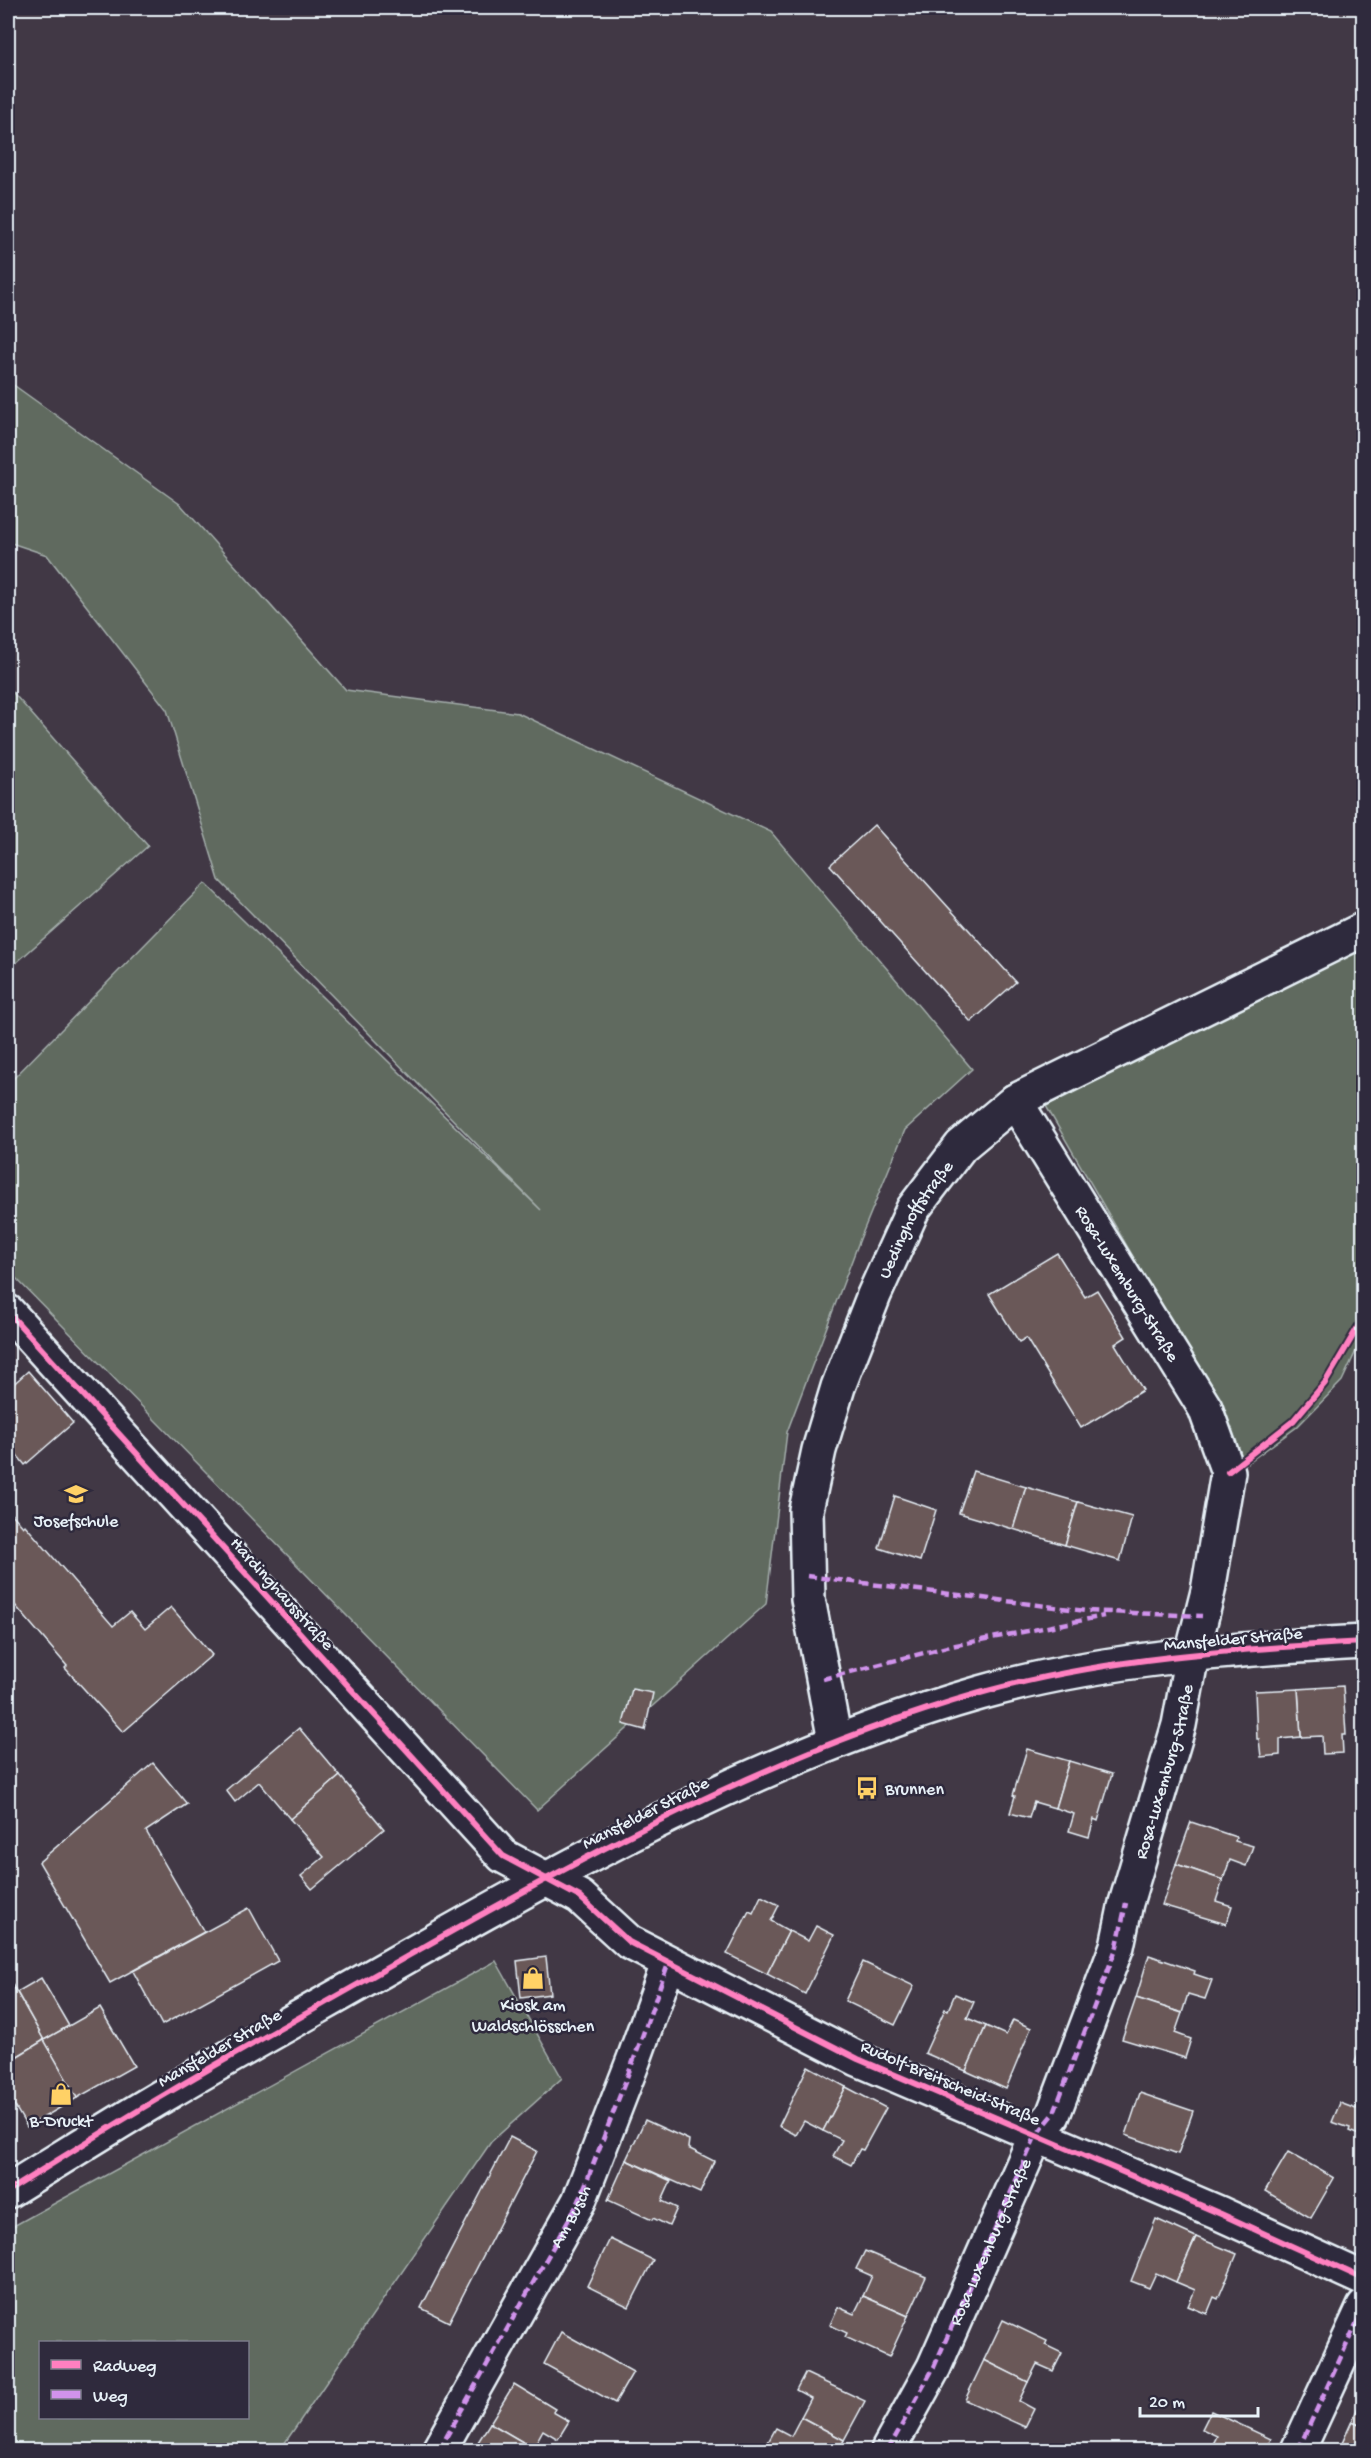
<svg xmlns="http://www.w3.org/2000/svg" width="1371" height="2458" font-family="'Gochi Hand',sans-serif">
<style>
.green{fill:#616b5f;stroke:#a4aeac;stroke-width:1.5;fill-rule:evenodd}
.building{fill:#6b5859;stroke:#e8f1f8;stroke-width:1.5}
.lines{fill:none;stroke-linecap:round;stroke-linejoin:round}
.minor-casing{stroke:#e8f1f8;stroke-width:38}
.minor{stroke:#2f2a3d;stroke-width:33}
.quiet{stroke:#d193ec;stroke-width:4.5;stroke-dasharray:9 4.5;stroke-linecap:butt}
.cycleway-casing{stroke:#2f2a3d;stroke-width:10}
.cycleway{stroke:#ff80c0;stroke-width:6}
.labels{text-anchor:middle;stroke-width:5;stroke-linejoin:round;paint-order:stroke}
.street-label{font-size:18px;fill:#e8f1f8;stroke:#2f2a3d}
.poi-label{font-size:18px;fill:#e8f1f8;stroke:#2f2a3d}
</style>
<rect width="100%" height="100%" fill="#413845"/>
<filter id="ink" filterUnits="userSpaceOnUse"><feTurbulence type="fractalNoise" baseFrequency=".0167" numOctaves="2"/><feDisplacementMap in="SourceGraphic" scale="12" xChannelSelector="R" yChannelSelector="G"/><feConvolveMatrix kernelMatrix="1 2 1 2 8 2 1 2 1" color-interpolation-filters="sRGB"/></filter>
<g filter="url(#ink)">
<!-- green -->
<g class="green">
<path d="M 8,381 L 181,505 L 346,690 L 518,713 L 771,832 L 972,1069 L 905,1130 L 860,1239 L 787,1432 L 766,1604 L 537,1810 L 8,1270 L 8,1084 L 205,883 L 541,1210 L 219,880 L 167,710 L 47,555 L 8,542 Z"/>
<path d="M 8,687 L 148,846 L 8,970 Z"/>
<path d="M 1363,945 L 1363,1336 L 1342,1381 L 1297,1427 L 1239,1469 L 1239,1451 L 1227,1419 L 1046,1106 Z"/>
<path d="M 496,1961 L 562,2078 L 491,2142 L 280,2450 L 8,2450 L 8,2229 ZM 248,2342 L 248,2418 L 40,2418 L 40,2342 Z"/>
</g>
<!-- building -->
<g class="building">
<path d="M 874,825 L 1016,982 L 971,1022 L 830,865 Z"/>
<path d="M 1057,1253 L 1085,1297 L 1097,1290 L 1126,1337 L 1115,1344 L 1143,1390 L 1081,1428 L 1026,1338 L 1019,1342 L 989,1294 Z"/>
<path d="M 28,1371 L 73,1423 L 25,1465 L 17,1455 L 8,1463 L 8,1389 Z"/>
<path d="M 973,1471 L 1026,1487 L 1013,1529 L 959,1513 Z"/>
<path d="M 1026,1487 L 1078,1502 L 1065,1545 L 1013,1529 Z"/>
<path d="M 895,1496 L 936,1510 L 920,1561 L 879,1548 Z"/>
<path d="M 1078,1502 L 1132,1517 L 1120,1561 L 1065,1545 Z"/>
<path d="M 8,1509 L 23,1527 L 25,1525 L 113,1626 L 130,1612 L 145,1629 L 171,1607 L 212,1655 L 123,1732 L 65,1668 L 67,1666 L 8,1597 Z"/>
<path d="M 1362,1551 L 1364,1551 L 1364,1599 L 1363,1599 Z"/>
<path d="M 1343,1686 L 1346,1735 L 1342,1735 L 1343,1753 L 1323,1754 L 1322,1736 L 1301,1737 L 1298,1689 Z"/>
<path d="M 632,1689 L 653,1693 L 645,1730 L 623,1724 Z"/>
<path d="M 1298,1689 L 1301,1737 L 1280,1739 L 1280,1755 L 1261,1757 L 1259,1739 L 1257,1739 L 1255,1691 Z"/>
<path d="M 299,1728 L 340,1776 L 290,1819 L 259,1782 L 235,1802 L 226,1790 Z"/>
<path d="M 1027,1749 L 1069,1761 L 1055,1808 L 1034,1802 L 1029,1818 L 1010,1813 L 1015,1796 L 1013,1795 Z"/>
<path d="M 1069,1761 L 1112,1774 L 1098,1821 L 1094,1819 L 1089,1837 L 1069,1831 L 1074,1814 L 1055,1808 Z"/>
<path d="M 153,1763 L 187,1804 L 146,1831 L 204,1932 L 110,1983 L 39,1862 Z"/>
<path d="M 340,1776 L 384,1829 L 312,1889 L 301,1876 L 324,1857 L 290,1819 Z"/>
<path d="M 1191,1822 L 1236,1837 L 1235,1841 L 1253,1846 L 1246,1866 L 1230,1860 L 1223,1880 L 1176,1864 Z"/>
<path d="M 1176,1864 L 1223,1880 L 1216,1901 L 1232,1906 L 1226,1924 L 1162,1905 Z"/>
<path d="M 761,1896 L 779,1905 L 771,1921 L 789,1931 L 767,1974 L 727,1954 L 749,1911 L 753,1913 Z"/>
<path d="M 249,1908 L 278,1961 L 162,2025 L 133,1971 Z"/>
<path d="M 816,1926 L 834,1935 L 805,1994 L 767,1974 L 789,1931 L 808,1941 Z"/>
<path d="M 1149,1955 L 1195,1971 L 1194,1974 L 1212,1980 L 1205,1999 L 1188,1994 L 1182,2013 L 1136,1998 Z"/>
<path d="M 546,1957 L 550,1994 L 521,1998 L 517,1961 Z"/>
<path d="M 863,1962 L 914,1986 L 895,2025 L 845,2001 Z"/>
<path d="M 8,1977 L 44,2040 L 8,2062 Z"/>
<path d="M 41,1978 L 69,2026 L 44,2040 L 17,1992 Z"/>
<path d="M 955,1994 L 974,2002 L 967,2018 L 986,2026 L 966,2071 L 925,2053 L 945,2009 L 948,2010 Z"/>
<path d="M 1136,1998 L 1182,2013 L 1175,2033 L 1191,2039 L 1185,2058 L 1122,2039 Z"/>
<path d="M 100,2008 L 134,2066 L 77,2098 L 44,2040 Z"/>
<path d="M 1013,2020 L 1031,2028 L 1006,2089 L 966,2071 L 986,2026 L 1006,2035 Z"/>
<path d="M 44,2040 L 77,2098 L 27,2127 L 8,2094 L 8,2062 Z"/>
<path d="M 1362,2045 L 1364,2045 L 1364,2066 L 1355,2063 Z"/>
<path d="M 808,2066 L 846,2087 L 823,2131 L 804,2121 L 796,2135 L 779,2126 Z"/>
<path d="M 846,2087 L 886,2108 L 863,2150 L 860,2149 L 851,2165 L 833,2156 L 842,2140 L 823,2131 Z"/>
<path d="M 1363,2090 L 1364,2090 L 1364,2137 L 1349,2131 L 1350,2128 L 1332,2122 L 1340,2103 L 1356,2109 Z"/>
<path d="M 1140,2093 L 1193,2111 L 1178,2154 L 1126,2135 Z"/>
<path d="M 645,2120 L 689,2140 L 688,2148 L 714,2161 L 700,2193 L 626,2160 Z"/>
<path d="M 510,2137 L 537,2151 L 449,2322 L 421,2308 Z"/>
<path d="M 1288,2152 L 1334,2178 L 1311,2218 L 1265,2191 Z"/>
<path d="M 626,2160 L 671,2181 L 662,2201 L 677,2208 L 669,2226 L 653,2218 L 652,2220 L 608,2200 Z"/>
<path d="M 1156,2219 L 1196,2237 L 1176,2282 L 1156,2273 L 1149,2288 L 1131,2281 Z"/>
<path d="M 1196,2237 L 1237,2254 L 1218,2299 L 1214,2297 L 1207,2314 L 1188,2306 L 1195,2290 L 1176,2282 Z"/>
<path d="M 610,2239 L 653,2260 L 629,2307 L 587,2286 Z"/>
<path d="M 865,2251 L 926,2277 L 908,2316 L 863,2296 L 872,2276 L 856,2269 Z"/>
<path d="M 863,2296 L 908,2316 L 889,2357 L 845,2337 L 847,2333 L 830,2325 L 838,2307 L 854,2314 Z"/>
<path d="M 1003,2320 L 1047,2341 L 1045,2345 L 1062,2353 L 1053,2371 L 1037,2364 L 1028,2382 L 984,2360 Z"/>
<path d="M 561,2332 L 633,2372 L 615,2403 L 544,2364 Z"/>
<path d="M 984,2360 L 1028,2382 L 1019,2401 L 1034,2409 L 1025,2427 L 965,2400 Z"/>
<path d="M 805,2373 L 865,2401 L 844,2440 L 801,2417 L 811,2398 L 796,2390 Z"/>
<path d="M 514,2384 L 555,2409 L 553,2412 L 569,2421 L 558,2439 L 543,2430 L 533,2448 L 490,2423 Z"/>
<path d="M 1364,2394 L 1364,2426 L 1352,2421 Z"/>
<path d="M 1211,2411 L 1271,2439 L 1265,2450 L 1210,2450 L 1217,2436 L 1202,2429 Z"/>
<path d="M 801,2417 L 844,2440 L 839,2450 L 775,2450 L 766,2446 L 776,2428 L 791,2436 Z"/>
<path d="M 1352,2421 L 1364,2426 L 1364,2450 L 1339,2450 Z"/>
<path d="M 490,2423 L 533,2448 L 536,2450 L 473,2450 Z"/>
</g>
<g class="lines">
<!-- minor casing -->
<g class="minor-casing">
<g id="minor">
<path d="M 8,1312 L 503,1856 L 580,1897 L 629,1942 L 858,2059 L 1221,2214 L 1364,2279"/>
<path id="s1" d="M 835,1741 L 808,1599 L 806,1510 L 819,1450 L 838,1387 L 874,1295 L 913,1209 L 961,1146 L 1015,1101 L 1364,929"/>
<path d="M 8,2191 C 60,2159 113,2125 166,2094 C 245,2047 326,2003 406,1957 C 589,1853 776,1751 980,1693 C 1104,1658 1236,1649 1364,1642"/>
<path id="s2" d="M 439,2450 L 579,2201 L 634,2059 L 668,1964"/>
<path id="s3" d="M 888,2450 L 934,2367 L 1036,2135 L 1053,2115 L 1117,1946 L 1126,1903 L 1179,1725 L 1192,1655 L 1208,1591 L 1228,1472 L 1205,1408 L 1015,1101"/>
<path d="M 1298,2450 L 1364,2307"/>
</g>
</g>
<!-- minor -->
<use href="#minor" class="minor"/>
<!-- quiet -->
<g class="quiet">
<path d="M 807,1576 L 1086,1611 L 1202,1616"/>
<path d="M 823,1679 L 951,1646 L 1104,1616"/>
<path d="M 439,2450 L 579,2201 L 634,2059 L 668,1964"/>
<path d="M 888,2450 L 934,2367 L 1036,2135 L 1053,2115 L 1117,1946 L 1126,1903"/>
<path d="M 1298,2450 L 1364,2307"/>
</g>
<!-- cycleway casing -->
<g class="cycleway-casing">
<g id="cycleway">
<path d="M 8,1312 L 503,1856 L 580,1897 L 629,1942 L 858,2059 L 1221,2214 L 1364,2279"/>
<path d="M 1228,1472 L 1293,1421 L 1325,1383 L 1364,1317"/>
<path d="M 8,2191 C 60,2159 113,2125 166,2094 C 245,2047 326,2003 406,1957 C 589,1853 776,1751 980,1693 C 1104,1658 1236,1649 1364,1642"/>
</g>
</g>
<!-- cycleway -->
<use href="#cycleway" class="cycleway"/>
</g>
</g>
<!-- icons -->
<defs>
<g id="school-bare" transform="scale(1.8)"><path d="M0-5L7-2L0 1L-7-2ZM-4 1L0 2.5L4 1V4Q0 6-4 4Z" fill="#ffd166" stroke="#2f2a3d" stroke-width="2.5" paint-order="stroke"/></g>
<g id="bus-bare" transform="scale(1.8)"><path d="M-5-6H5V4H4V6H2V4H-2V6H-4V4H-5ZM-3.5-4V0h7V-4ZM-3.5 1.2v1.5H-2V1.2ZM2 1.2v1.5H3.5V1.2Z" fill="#ffd166" stroke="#2f2a3d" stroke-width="2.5" paint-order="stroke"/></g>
<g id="shop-bare" transform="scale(1.8)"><path d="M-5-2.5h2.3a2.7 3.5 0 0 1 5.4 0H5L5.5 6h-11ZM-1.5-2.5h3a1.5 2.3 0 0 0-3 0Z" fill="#ffd166" stroke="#2f2a3d" stroke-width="2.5" paint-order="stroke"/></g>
</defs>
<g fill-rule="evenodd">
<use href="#school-bare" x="76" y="1494"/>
<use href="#bus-bare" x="867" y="1788"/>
<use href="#shop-bare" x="533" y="1978"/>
<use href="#shop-bare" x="61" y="2094"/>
</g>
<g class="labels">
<!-- street labels -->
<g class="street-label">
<text dy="6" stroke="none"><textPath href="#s1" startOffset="546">Uedinghoffstraße</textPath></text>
<text transform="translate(1128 1283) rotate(58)" y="6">Rosa-Luxemburg-Straße</text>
<text transform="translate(283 1593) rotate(48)" y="6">Hardinghausstraße</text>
<text transform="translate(1233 1638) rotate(-5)" y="6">Mansfelder Straße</text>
<text dy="6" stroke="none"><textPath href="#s3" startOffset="736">Rosa-Luxemburg-Straße</textPath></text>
<text transform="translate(645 1812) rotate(-27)" y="6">Mansfelder Straße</text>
<text transform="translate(219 2047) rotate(-30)" y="6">Mansfelder Straße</text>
<text transform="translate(951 2082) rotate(23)" y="6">Rudolf-Breitscheid-Straße</text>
<text dy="6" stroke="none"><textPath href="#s2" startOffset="268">Am Busch</textPath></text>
<text dy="6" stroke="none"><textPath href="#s3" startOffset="232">Rosa-Luxemburg-Straße</textPath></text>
</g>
<!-- poi labels -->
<g class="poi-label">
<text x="76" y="1526">Josefschule</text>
<text x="885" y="1794" text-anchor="start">Brunnen</text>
<text x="533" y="2010">Kiosk am<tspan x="533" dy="21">Waldschlösschen</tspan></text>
<text x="61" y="2126">B-Druckt</text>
</g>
</g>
<!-- margin -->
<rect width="1371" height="2458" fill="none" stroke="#2f2a3d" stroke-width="30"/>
<rect x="15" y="15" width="1341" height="2428" fill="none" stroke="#e8f1f8" stroke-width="2" filter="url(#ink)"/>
<!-- legend -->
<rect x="39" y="2341" width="210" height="78" fill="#2f2a3d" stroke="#797a88" stroke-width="1.5"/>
<rect x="51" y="2360" width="30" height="9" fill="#ff80c0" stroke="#797a88" stroke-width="1.5"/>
<text x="93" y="2371" font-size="18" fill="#e8f1f8">Radweg</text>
<rect x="51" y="2390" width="30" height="9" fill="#d193ec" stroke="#797a88" stroke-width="1.5"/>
<text x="93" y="2401" font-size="18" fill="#e8f1f8">Weg</text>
<!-- scale -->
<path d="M1140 2407v9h118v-9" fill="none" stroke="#e8f1f8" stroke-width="3"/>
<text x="1149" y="2407" font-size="18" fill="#e8f1f8" stroke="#2f2a3d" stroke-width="4.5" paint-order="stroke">20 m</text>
</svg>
